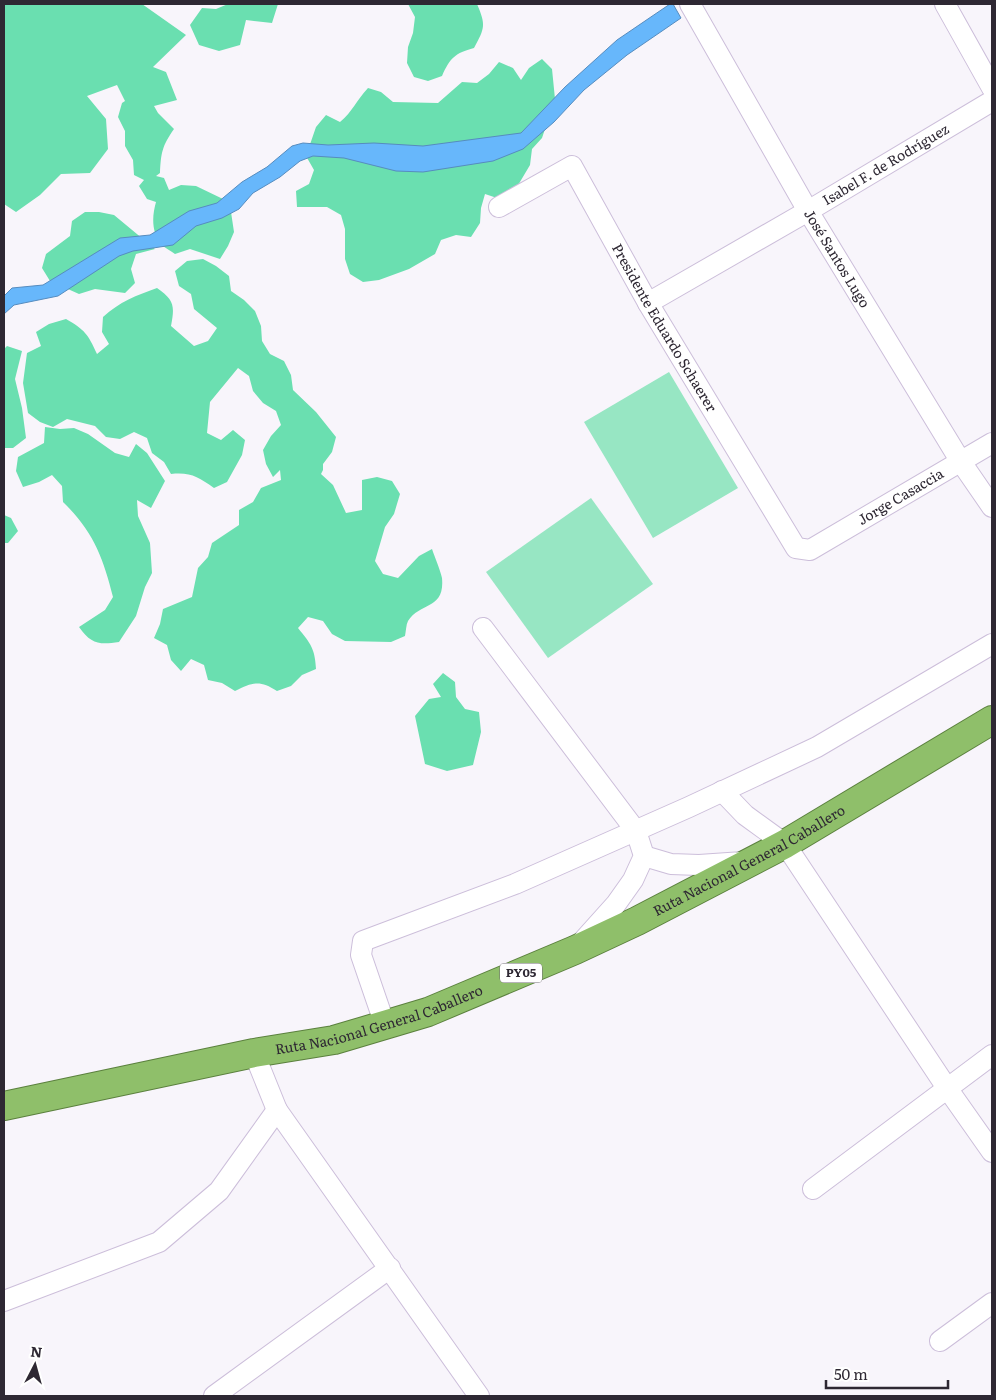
<svg xmlns="http://www.w3.org/2000/svg" width="996" height="1400" font-family="Literata,serif">
<style>
.green{fill:#97e6c3}
.forest{fill:#6adfb0}
.water{fill:#67b7fb;stroke:#568cbf}
.lines{fill:none;stroke-linecap:round;stroke-linejoin:round}
.minor-casing{stroke:#ccbeda;stroke-width:22}
.trunk-casing{stroke:#5b803e;stroke-width:30}
.minor{stroke:#fff;stroke-width:20}
.trunk{stroke:#8fbf6a;stroke-width:28}
.labels{text-anchor:middle;stroke-width:4;stroke-linejoin:round;paint-order:stroke}
.shield{fill:#fff;stroke:#6d6870;stroke-width:1}
.shield-label{font-size:12px;font-weight:bold;fill:#2e2833}
.street-label{font-size:14px;fill:#2e2833;stroke:#fff}
</style>
<rect width="100%" height="100%" fill="#f8f5fb"/>
<!-- green -->
<g class="green">
<path d="M 669,372 L 738,488 L 653,538 L 584,422 Z"/>
<path d="M 591,498 L 653,584 L 548,658 L 486,572 Z"/>
</g>
<!-- forest -->
<g class="forest">
<path d="M 4,4 L 142,4 L 186,35 L 153,67 L 166,72 L 177,100 L 154,106 L 158,113 L 174,129 C 162,146 161,153 160,173 L 156,176 L 164,178 L 169,190 L 181,185 L 196,186 L 223,199 L 231,212 L 234,232 L 228,246 L 220,259 L 190,249 L 175,254 C 171,251 165,248 162,245 C 151,233 152,216 156,202 L 147,199 L 139,186 L 144,180 L 134,175 L 133,160 L 125,146 L 125,131 L 118,117 L 122,103 L 125,101 L 117,85 L 87,96 L 106,119 L 108,149 L 90,173 L 61,174 L 40,195 L 16,212 L 4,204 Z"/>
<path d="M 228,4 L 278,4 L 272,23 L 246,20 L 240,45 L 219,51 L 199,45 L 190,25 L 202,8 L 216,9 Z"/>
<path d="M 408,4 L 477,4 C 486,25 485,28 474,48 C 455,53 450,58 442,76 L 428,81 L 414,77 L 407,63 L 408,47 L 413,33 L 415,17 Z"/>
<path d="M 542,59 L 552,69 L 555,99 L 542,138 L 532,149 L 530,165 L 514,192 L 500,199 L 485,194 L 481,208 L 480,223 L 471,237 L 456,235 L 441,240 L 435,254 L 409,269 L 379,280 L 363,282 L 350,274 L 345,259 L 345,229 L 341,215 L 327,207 L 297,207 L 296,191 L 309,184 L 314,170 L 306,156 L 316,127 L 326,115 L 340,122 C 353,111 356,101 368,88 L 381,92 L 393,102 L 438,103 L 462,82 L 477,83 L 489,74 L 499,62 L 513,68 L 521,80 L 529,68 Z"/>
<path d="M 85,212 L 99,212 L 114,215 L 155,249 L 136,254 L 131,269 L 135,283 L 125,293 L 95,289 L 79,294 L 50,281 L 42,268 L 46,254 L 70,236 L 72,221 Z"/>
<path d="M 203,259 L 216,266 L 229,276 L 231,291 L 244,300 L 255,311 L 261,326 L 262,341 L 270,354 L 284,361 L 291,375 L 293,390 L 316,412 L 336,437 L 332,452 L 323,464 L 323,470 L 321,474 L 333,485 L 346,513 L 362,510 L 362,480 L 377,477 L 392,481 L 400,494 L 394,514 L 385,527 L 375,561 L 383,574 L 398,578 L 419,556 L 432,549 C 435,558 440,569 442,578 C 445,610 420,602 408,621 C 406,625 406,631 405,636 L 391,642 L 345,641 L 332,634 L 323,621 L 308,617 L 298,628 C 311,644 315,649 316,669 L 302,675 L 291,686 L 277,691 C 260,680 253,682 235,691 L 222,683 L 208,680 L 204,665 L 191,659 L 181,671 L 171,660 L 167,645 L 154,638 L 160,624 L 163,609 L 192,597 L 198,568 L 208,557 L 212,543 L 239,525 L 239,510 L 253,502 L 261,488 L 281,480 L 280,470 L 273,477 L 266,464 L 263,450 L 271,436 L 281,425 L 276,411 L 263,403 L 253,391 L 249,376 L 238,368 L 210,402 L 207,433 L 221,440 L 233,430 L 245,440 L 242,455 L 227,482 L 214,488 C 198,477 191,472 171,474 L 164,462 L 152,453 L 147,438 L 134,432 L 120,439 L 106,437 L 95,426 L 67,419 L 53,427 L 40,422 L 28,413 L 23,383 L 27,353 L 41,346 L 36,332 L 49,324 L 66,319 C 85,330 88,334 97,354 L 109,344 L 102,332 L 103,317 C 119,302 137,295 157,288 C 174,300 175,305 171,326 L 194,346 L 208,341 L 217,328 L 194,309 L 191,294 L 179,286 L 175,271 L 187,261 Z"/>
<path d="M 7,346 L 22,351 L 15,379 L 22,408 L 26,438 L 13,448 L 4,448 L 4,349 Z"/>
<path d="M 45,427 L 60,429 L 74,428 L 88,434 L 115,453 L 129,457 L 136,444 L 147,453 L 165,481 L 151,508 L 137,500 L 138,516 L 150,543 L 152,573 L 145,587 L 136,616 L 119,642 C 99,645 91,644 79,627 L 105,610 L 113,597 C 103,557 93,531 63,502 L 62,486 L 52,475 L 39,482 L 23,487 L 16,471 L 18,457 L 44,443 Z"/>
<path d="M 4,515 L 11,518 L 18,531 L 8,543 L 4,543 Z"/>
<path d="M 443,673 L 455,682 L 456,697 L 465,709 L 479,712 L 481,732 L 473,765 L 447,771 L 425,764 L 415,716 L 429,699 L 441,697 L 433,684 Z"/>
</g>
<!-- water -->
<path class="water" d="M 670,4 L 673,4 L 681,18 L 627,55 L 584,90 L 554,122 L 523,149 L 493,161 L 423,172 L 396,171 L 344,158 L 313,156 L 300,161 L 280,177 L 253,193 L 239,209 L 222,218 L 196,226 L 173,245 L 133,251 L 119,256 L 58,296 L 14,305 L 4,314 L 4,296 L 12,288 L 43,285 L 120,238 L 150,235 L 189,211 L 217,203 L 242,182 L 267,167 L 292,146 L 303,143 L 328,145 L 374,143 L 423,146 L 521,133 L 565,87 L 617,40 Z"/>
<g class="lines">
<!-- minor casing -->
<g class="minor-casing">
<g id="minor">
<path id="s1" d="M 690,4 L 808,211 L 961,462 L 992,507"/>
<path d="M 945,4 L 992,88"/>
<path id="s2" d="M 499,207 L 572,166 L 648,303 L 796,548 L 810,550 L 992,443"/>
<path id="s3" d="M 648,303 L 808,211 L 992,101"/>
<path d="M 483,628 L 636,831 L 644,856 L 633,880 L 616,904 L 581,943"/>
<path d="M 722,791 L 745,815 L 785,844 L 947,1088 L 992,1152"/>
<path d="M 644,856 L 671,864 L 699,865 L 743,862"/>
<path d="M 385,1025 L 361,955 L 363,941 L 515,884 L 689,807 L 817,747 L 992,644"/>
<path d="M 254,1053 L 277,1110 L 479,1396"/>
<path d="M 813,1189 L 992,1055"/>
<path d="M 4,1301 L 159,1242 L 219,1191 L 277,1110"/>
<path d="M 940,1341 L 992,1303"/>
<path d="M 214,1396 L 390,1268"/>
</g>
</g>
<!-- trunk casing -->
<g class="trunk-casing">
<g id="trunk">
<path id="s4" d="M 4,1106 L 254,1053 L 334,1040 L 428,1012 L 575,950 L 637,921 L 785,844 L 992,720"/>
</g>
</g>
<!-- minor -->
<use href="#minor" class="minor"/>
<!-- trunk -->
<use href="#trunk" class="trunk"/>
</g>
<g class="labels">
<!-- shield labels -->
<rect class="shield" x="500" y="963.5" width="42" height="19" rx="4"/>
<g class="shield-label">
<text x="521" y="977">PY05</text>
</g>
<!-- street labels -->
<g class="street-label">
<text dy="5" stroke="none"><textPath href="#s3" startOffset="275">Isabel F. de Rodríguez</textPath></text>
<text dy="5" stroke="none"><textPath href="#s1" startOffset="294">José Santos Lugo</textPath></text>
<text dy="5" stroke="none"><textPath href="#s2" startOffset="270">Presidente Eduardo Schaerer</textPath></text>
<text dy="5" stroke="none"><textPath href="#s2" startOffset="646">Jorge Casaccia</textPath></text>
<text dy="5" stroke="none"><textPath href="#s4" startOffset="790">Ruta Nacional General Caballero</textPath></text>
<text dy="5" stroke="none"><textPath href="#s4" startOffset="385">Ruta Nacional General Caballero</textPath></text>
</g>
</g>
<!-- border -->
<rect width="996" height="1400" fill="none" stroke="#2e2833" stroke-width="10"/>
<!-- north arrow -->
<g transform="translate(35 1365) rotate(6)" stroke="#ffffff" stroke-width="4" paint-order="stroke">
<path d="M0-4L9 19L0 12L-9 19Z" fill="#2e2833"/>
<text y="-8" font-size="14" font-weight="bold" text-anchor="middle" fill="#2e2833">N</text>
</g>
<!-- scale -->
<path d="M826 1380v8h122v-8" fill="none" stroke="#2e2833" stroke-width="2.5"/>
<text x="834" y="1380" font-size="15" fill="#2e2833" stroke="#ffffff" stroke-width="4" paint-order="stroke">50 m</text>
</svg>
